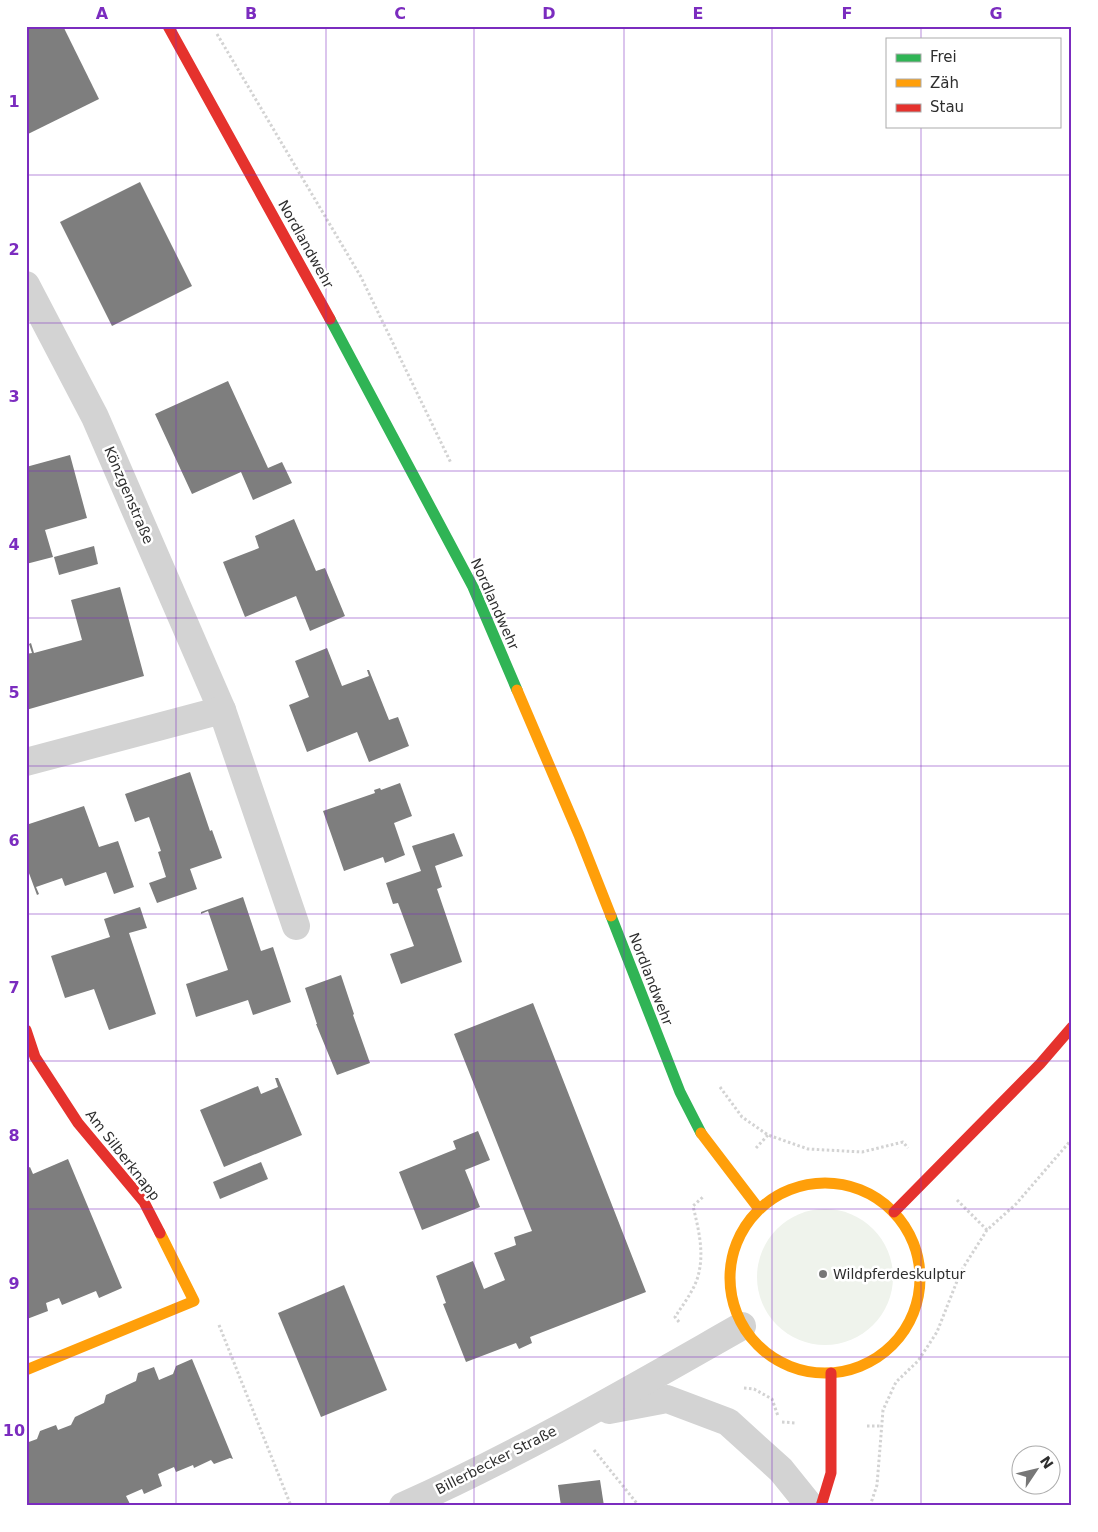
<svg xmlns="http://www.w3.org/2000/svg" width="1098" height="1532" font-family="'DejaVu Sans',sans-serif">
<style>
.green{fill:#eff3ec}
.building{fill:#7e7e7e}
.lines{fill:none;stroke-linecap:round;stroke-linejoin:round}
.path{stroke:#d3d3d3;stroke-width:3;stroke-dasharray:2.5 2.5;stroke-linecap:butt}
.street{stroke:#d3d3d3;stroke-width:28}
.fast{stroke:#30b455;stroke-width:11}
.slow{stroke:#ff9f0a;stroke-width:11}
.jam{stroke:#e5322d;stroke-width:11}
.grid{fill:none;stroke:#7b2cbf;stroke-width:1;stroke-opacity:0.55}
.poi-dot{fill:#777;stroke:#fff;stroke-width:2}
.labels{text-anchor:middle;stroke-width:5;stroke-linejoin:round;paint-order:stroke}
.street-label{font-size:14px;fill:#2e2e2e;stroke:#fff}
.poi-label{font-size:14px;fill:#2e2e2e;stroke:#fff;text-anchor:start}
.neatline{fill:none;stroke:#7b2cbf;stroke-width:2}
.grid-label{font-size:16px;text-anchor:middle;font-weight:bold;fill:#7b2cbf}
</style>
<rect width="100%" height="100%" fill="#fff"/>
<!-- green -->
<circle class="green" cx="825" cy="1277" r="68"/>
<!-- building -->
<g class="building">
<path d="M 26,26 L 63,26 L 99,99 L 26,135 Z"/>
<path d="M 140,182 L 192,286 L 112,326 L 60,222 Z"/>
<path d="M 228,381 L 268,468 L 282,462 L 292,483 L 253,500 L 241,472 L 192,494 L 155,414 Z"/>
<path d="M 70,455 L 87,518 L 45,530 L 53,557 L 26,564 L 26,467 Z"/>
<path d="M 294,519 L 316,571 L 325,568 L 345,616 L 310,631 L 296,596 L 245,617 L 223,562 L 259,548 L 255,536 Z"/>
<path d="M 94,546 L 98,564 L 59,575 L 54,557 Z"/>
<path d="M 120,587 L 144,676 L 26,710 L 26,654 L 32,653 L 29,644 L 31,643 L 34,653 L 82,640 L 71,600 Z"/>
<path d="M 327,648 L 342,686 L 369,676 L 367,670 L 369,670 L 389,720 L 398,717 L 409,746 L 369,762 L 357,732 L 307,752 L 289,705 L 309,697 L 295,661 Z"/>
<path d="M 190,772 L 210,831 L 212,830 L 222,858 L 190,869 L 197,889 L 157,903 L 149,883 L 166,877 L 158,852 L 161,851 L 149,817 L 135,822 L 125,794 Z"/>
<path d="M 400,783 L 412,816 L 394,823 L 405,855 L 385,863 L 383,857 L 344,871 L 323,811 L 375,793 L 374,790 L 380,788 L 381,790 Z"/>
<path d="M 84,806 L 99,847 L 118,841 L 134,887 L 114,894 L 106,872 L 65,886 L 62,878 L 36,887 L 39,894 L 37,895 L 26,865 L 26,825 Z"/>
<path d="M 454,833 L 463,856 L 435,866 L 442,887 L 437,889 L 462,962 L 401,984 L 390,954 L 414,946 L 398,903 L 393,904 L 386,883 L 421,871 L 412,846 Z"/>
<path d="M 243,897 L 261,951 L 273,947 L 291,1002 L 253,1015 L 248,1000 L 196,1017 L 186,984 L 228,970 L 208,911 L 201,914 L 201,912 Z"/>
<path d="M 140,907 L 147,928 L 129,933 L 156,1014 L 109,1030 L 94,989 L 65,998 L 51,956 L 110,937 L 104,919 Z"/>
<path d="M 341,975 L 354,1014 L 353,1015 L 370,1063 L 337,1075 L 316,1024 L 317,1024 L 305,988 Z"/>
<path d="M 533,1003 L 646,1292 L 530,1337 L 532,1343 L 519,1349 L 516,1343 L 466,1362 L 443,1304 L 446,1303 L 436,1276 L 473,1261 L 484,1289 L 505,1280 L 494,1253 L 516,1245 L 514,1237 L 532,1231 L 454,1034 Z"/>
<path d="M 275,1078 L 278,1078 L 302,1135 L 224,1167 L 200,1110 L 258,1086 L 261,1094 L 278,1087 Z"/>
<path d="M 478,1131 L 490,1160 L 465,1170 L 480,1207 L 422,1230 L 399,1172 L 456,1149 L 453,1141 Z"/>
<path d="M 68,1159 L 122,1288 L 99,1298 L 96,1291 L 62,1305 L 59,1298 L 46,1303 L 48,1311 L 27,1319 L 26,1169 L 30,1167 L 33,1174 Z"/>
<path d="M 261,1162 L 268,1179 L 220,1199 L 213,1182 Z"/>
<path d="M 344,1285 L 387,1390 L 321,1417 L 278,1313 Z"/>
<path d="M 192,1359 L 233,1459 L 230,1458 L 214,1464 L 211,1460 L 194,1468 L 193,1465 L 176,1472 L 174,1467 L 158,1474 L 162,1486 L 144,1494 L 142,1489 L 126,1496 L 131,1506 L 26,1506 L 26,1443 L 37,1439 L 40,1431 L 56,1425 L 58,1430 L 71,1425 L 75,1417 L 104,1403 L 106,1395 L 136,1381 L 138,1373 L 154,1367 L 159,1380 L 173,1374 L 176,1366 Z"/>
<path d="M 600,1480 L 604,1506 L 561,1506 L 558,1485 Z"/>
</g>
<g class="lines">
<!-- path -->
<g class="path">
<path d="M 217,34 L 361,277 L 451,463"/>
<path d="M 720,1087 L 742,1117 L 768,1135 L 808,1149 L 862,1152 L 903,1142 L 908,1148"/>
<path d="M 756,1148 L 768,1135"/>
<path d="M 957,1200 L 987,1230"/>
<path d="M 679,1322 L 675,1317 C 684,1303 696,1288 699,1272 C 704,1250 698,1227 693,1206 L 704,1196"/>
<path d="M 219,1325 L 291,1506"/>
<path d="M 744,1388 L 754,1389 L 772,1399 L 778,1416"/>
<path d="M 782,1422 L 796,1423"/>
<path d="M 867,1426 L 882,1426"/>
<path d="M 594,1450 L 639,1506"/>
<path d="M 870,1506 L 877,1485 L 883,1410 L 896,1382 L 918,1361 L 937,1332 L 961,1271 L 987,1230 L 1016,1204 L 1072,1139"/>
</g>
<!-- street -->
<g class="street">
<path d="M 26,285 L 95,417 L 222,710"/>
<path d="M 26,762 L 222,710 L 296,926"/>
<path d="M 609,1410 L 667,1399 L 728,1422 L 781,1470 L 810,1506"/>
<path d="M 403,1506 C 520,1454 631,1389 742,1326"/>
</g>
<!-- fast -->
<g class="fast">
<path d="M 330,319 L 473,587 L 517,690"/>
<path d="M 611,916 L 680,1092 L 701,1133"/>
</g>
<!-- slow -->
<g class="slow">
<path d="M 517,690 L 579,835 L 611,916"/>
<path d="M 701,1133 L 759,1209"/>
<circle cx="825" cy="1278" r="95"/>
<path d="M 26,1370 L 194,1301 L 160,1233"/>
</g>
<!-- jam -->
<g class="jam">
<path d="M 168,26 L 330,319"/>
<path d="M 26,1030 L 35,1057 L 78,1123 L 144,1202 L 160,1233"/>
<path d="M 894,1212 L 1040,1064 L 1072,1027"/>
<path d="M 821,1506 L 831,1473 L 831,1373"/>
</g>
</g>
<!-- grid -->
<path class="grid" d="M 176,26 L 176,1506M 326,26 L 326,1506M 474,26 L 474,1506M 624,26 L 624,1506M 772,26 L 772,1506M 921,26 L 921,39M 921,126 L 921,1506M 26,175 L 1072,175M 26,323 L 1072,323M 26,471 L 1072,471M 26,618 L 1072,618M 26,766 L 1072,766M 26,914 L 1072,914M 26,1061 L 1072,1061M 26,1209 L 1072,1209M 26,1357 L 1072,1357"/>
<!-- markers -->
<circle class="poi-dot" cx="823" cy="1274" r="5"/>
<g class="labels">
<!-- street labels -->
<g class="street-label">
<text transform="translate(306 244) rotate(61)" y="5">Nordlandwehr</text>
<text transform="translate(129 495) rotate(67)" y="5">Könzgenstraße</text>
<text transform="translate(495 604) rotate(66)" y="5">Nordlandwehr</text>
<text transform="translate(651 979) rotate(69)" y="5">Nordlandwehr</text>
<text transform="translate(123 1155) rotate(52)" y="5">Am Silberknapp</text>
<text transform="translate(496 1460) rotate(-27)" y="5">Billerbecker Straße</text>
</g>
<!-- poi labels -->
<g class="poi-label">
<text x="833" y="1279">Wildpferdeskulptur</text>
</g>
</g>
<!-- border -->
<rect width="1098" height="1532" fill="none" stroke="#ffffff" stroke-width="55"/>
<!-- legend -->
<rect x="886" y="38" width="175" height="90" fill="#ffffff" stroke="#ababab"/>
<rect x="896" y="54" width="25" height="8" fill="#30b455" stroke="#ababab"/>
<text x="930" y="62" font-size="15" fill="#2e2e2e">Frei</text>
<rect x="896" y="79" width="25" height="8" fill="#ff9f0a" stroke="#ababab"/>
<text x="930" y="88" font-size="15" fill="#2e2e2e">Zäh</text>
<rect x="896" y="104" width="25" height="8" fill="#e5322d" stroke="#ababab"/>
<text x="930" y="112" font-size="15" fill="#2e2e2e">Stau</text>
<!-- north arrow -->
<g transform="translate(1036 1470) rotate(55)"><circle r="24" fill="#ffffff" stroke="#ababab"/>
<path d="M0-4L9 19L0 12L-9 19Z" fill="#777777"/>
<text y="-8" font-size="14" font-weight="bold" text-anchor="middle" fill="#2e2e2e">N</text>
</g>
<rect x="28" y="28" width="1042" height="1476" class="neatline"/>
<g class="grid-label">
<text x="102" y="19">A</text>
<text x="251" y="19">B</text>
<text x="400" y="19">C</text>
<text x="549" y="19">D</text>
<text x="698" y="19">E</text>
<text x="847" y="19">F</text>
<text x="996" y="19">G</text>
<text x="14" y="107">1</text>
<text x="14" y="255">2</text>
<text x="14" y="402">3</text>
<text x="14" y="550">4</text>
<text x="14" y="698">5</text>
<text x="14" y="846">6</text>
<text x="14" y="993">7</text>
<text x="14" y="1141">8</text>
<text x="14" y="1289">9</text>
<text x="14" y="1436">10</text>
</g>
</svg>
